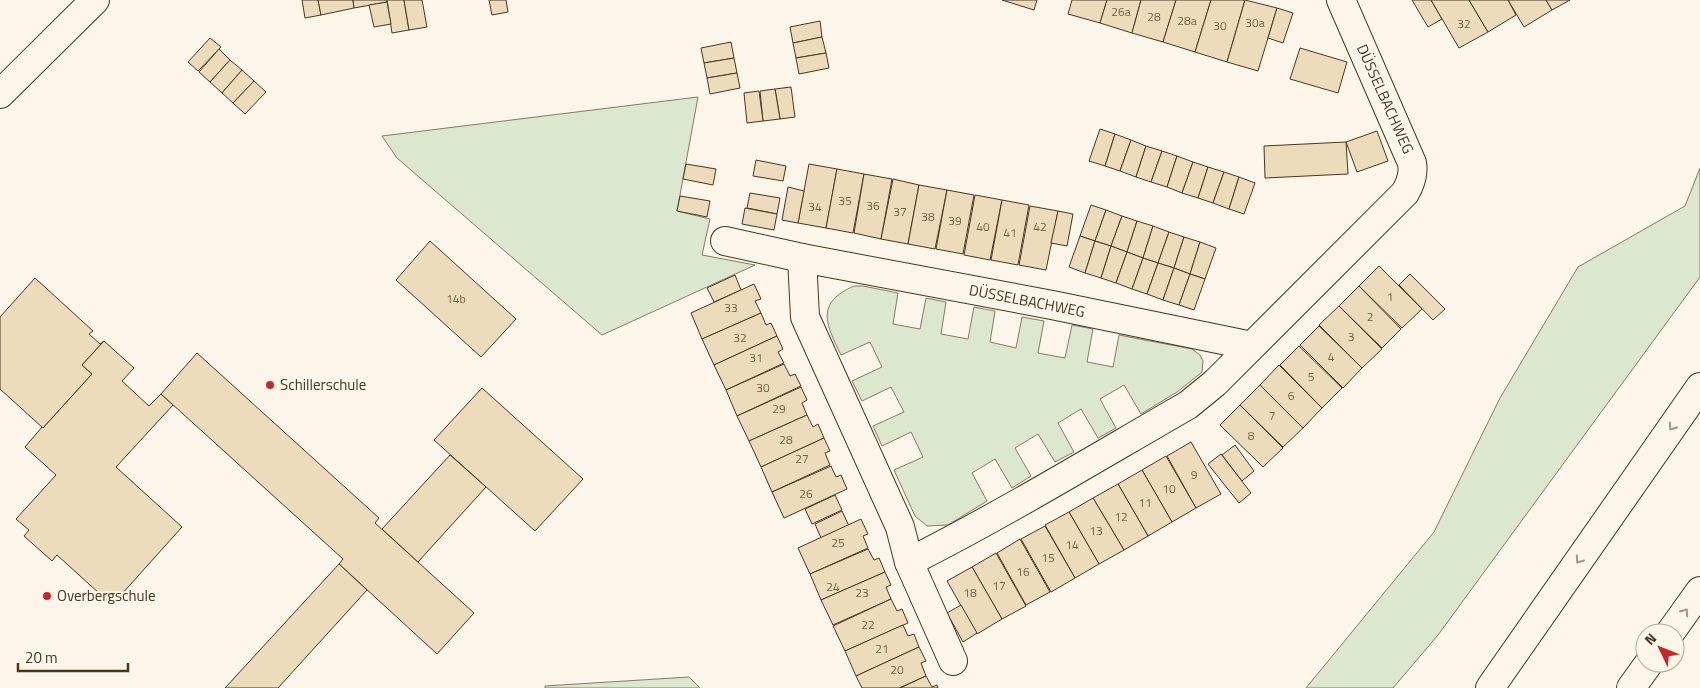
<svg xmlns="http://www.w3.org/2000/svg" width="1700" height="688" font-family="'Titillium Web',sans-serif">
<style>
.green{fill:#dce7d0;stroke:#887966}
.building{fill:#ecdcbc;stroke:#4a3520}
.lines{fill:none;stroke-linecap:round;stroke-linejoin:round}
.street-casing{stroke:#4a3520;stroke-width:30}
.highway-casing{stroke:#4a3520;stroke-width:30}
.street{stroke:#fbf6e9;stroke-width:28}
.highway{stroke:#fbf6e9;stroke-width:28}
.oneway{stroke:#a29684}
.poi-dot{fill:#c62828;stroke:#fbf6e9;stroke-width:2}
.labels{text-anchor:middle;stroke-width:4;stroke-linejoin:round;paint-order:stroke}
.number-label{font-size:12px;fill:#725f47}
.street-label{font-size:15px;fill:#4a3520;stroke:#fbf6e9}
.poi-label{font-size:15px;fill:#4a3520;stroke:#fbf6e9;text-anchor:start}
</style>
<rect width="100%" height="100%" fill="#fbf6e9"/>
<!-- green -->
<g class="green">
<path d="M 698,97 L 677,211 L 710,219 L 702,255 L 755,265 L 602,335 L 397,158 L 382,136 Z"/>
<path d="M 1700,168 L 1700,277 L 1438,635 L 1393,688 L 1306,688 L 1434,532 L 1500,398 L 1578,267 L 1685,206 Z"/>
<path d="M 854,286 L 863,286 L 898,293 L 893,324 L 920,329 L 926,298 L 946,302 L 941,334 L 968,339 L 974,307 L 995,311 L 990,342 L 1016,348 L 1022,317 L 1044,321 L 1038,353 L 1065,358 L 1072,325 L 1093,329 L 1087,362 L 1113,367 L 1119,335 L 1192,349 L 1200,355 L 1203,361 L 1202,372 L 1177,392 L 1141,414 L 1124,385 L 1100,399 L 1116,428 L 1098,438 L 1081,409 L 1058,423 L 1074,452 L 1055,462 L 1038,434 L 1015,448 L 1031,476 L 1012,488 L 995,459 L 972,473 L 987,501 L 948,525 L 927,526 L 915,516 L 894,470 L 923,457 L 911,432 L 882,446 L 873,426 L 904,412 L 891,387 L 862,401 L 852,381 L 882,367 L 870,342 L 841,355 C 826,324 815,303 854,286 Z"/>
<path d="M 689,677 L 700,688 L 545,688 L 545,686 Z"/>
</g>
<!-- building -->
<g class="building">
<path d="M 302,0 L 318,0 L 321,15 L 305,18 Z"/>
<path d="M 318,0 L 353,0 L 354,8 L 321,15 Z"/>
<path d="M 353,0 L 387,0 L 387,2 L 354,8 Z"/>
<path d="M 387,0 L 404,0 L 409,30 L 392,33 Z"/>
<path d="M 404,0 L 422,0 L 427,27 L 409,30 Z"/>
<path d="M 489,0 L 506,0 L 508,12 L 492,15 Z"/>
<path d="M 1002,0 L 1037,0 L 1034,10 Z"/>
<path d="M 1072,0 L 1107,0 L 1100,23 L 1068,14 Z"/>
<path d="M 1107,0 L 1141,0 L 1132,33 L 1100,23 Z"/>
<path d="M 1141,0 L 1176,0 L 1163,42 L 1132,33 Z"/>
<path d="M 1176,0 L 1211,0 L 1195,52 L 1163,42 Z"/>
<path d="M 1211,0 L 1245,0 L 1227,62 L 1195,52 Z"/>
<path d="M 1245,0 L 1277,8 L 1258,71 L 1227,62 Z"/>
<path d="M 1412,0 L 1431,0 L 1442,19 L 1428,27 Z"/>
<path d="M 1431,0 L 1469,0 L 1488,32 L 1459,48 Z"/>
<path d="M 1469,0 L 1508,0 L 1516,15 L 1488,32 Z"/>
<path d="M 1508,0 L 1546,0 L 1552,10 L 1524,27 Z"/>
<path d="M 1546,0 L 1570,0 L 1552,10 Z"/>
<path d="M 387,2 L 391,24 L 374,27 L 369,5 Z"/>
<path d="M 1277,8 L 1293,13 L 1283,43 L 1268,38 Z"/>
<path d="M 820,21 L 822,37 L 793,43 L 790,27 Z"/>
<path d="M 822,37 L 826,53 L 796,58 L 793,43 Z"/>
<path d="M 210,38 L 221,47 L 198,71 L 188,62 Z"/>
<path d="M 731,42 L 734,58 L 704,63 L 701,48 Z"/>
<path d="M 1300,48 L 1347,62 L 1338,93 L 1290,79 Z"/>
<path d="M 219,49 L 230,60 L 210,82 L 199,72 Z"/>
<path d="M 826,53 L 829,68 L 799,74 L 796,58 Z"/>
<path d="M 734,58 L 737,73 L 707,78 L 704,63 Z"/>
<path d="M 230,60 L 242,70 L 222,93 L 210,82 Z"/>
<path d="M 242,70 L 254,81 L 233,103 L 222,93 Z"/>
<path d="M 737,73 L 740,88 L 710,94 L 707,78 Z"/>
<path d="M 254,81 L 266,92 L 245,114 L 233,103 Z"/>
<path d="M 791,87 L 795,117 L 780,119 L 775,89 Z"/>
<path d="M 775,89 L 780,119 L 763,121 L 760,91 Z"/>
<path d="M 759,91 L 763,121 L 747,123 L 744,93 Z"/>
<path d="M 1100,129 L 1115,134 L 1105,166 L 1089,161 Z"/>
<path d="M 1377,131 L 1388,161 L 1357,172 L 1346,142 Z"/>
<path d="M 1115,134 L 1131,140 L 1120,171 L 1105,166 Z"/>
<path d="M 1131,140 L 1146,146 L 1136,177 L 1120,171 Z"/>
<path d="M 1346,142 L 1348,174 L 1265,178 L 1264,146 Z"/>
<path d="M 1146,146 L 1162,151 L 1151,182 L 1136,177 Z"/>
<path d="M 1162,151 L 1177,156 L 1167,187 L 1151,182 Z"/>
<path d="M 1177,156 L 1193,162 L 1182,193 L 1167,187 Z"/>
<path d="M 756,160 L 786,166 L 783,181 L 753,176 Z"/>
<path d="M 1193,162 L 1208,167 L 1198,198 L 1182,193 Z"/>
<path d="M 686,164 L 716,169 L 713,185 L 683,179 Z"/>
<path d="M 809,164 L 837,169 L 826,228 L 798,223 Z"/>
<path d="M 1208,167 L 1224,172 L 1213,203 L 1198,198 Z"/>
<path d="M 837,169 L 864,174 L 853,233 L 826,228 Z"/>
<path d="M 1224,172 L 1239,177 L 1229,209 L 1213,203 Z"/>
<path d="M 864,174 L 892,179 L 881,239 L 854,233 Z"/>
<path d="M 1239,177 L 1255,183 L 1244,214 L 1229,209 Z"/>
<path d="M 893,179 L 919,185 L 908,244 L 881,239 Z"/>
<path d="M 919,185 L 947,190 L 935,249 L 908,244 Z"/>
<path d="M 788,187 L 804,191 L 798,223 L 782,220 Z"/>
<path d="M 947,190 L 974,195 L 963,254 L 936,249 Z"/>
<path d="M 750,193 L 780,198 L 777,214 L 747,208 Z"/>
<path d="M 975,195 L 1002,200 L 990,260 L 964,255 Z"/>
<path d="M 680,196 L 710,201 L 707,217 L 677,211 Z"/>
<path d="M 1002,200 L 1029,205 L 1018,265 L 991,260 Z"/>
<path d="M 1091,205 L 1106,210 L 1095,241 L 1080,236 Z"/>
<path d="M 1030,206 L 1058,211 L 1046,270 L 1019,265 Z"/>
<path d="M 745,208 L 777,214 L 774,230 L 742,224 Z"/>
<path d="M 1106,210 L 1122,216 L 1111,246 L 1095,241 Z"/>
<path d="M 1058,211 L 1073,214 L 1067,246 L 1051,243 Z"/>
<path d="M 1122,216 L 1137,221 L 1127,252 L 1111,246 Z"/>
<path d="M 1137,221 L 1153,226 L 1143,258 L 1127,252 Z"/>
<path d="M 1153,226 L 1169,232 L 1158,263 L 1143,258 Z"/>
<path d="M 1169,232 L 1184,237 L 1174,268 L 1158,263 Z"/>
<path d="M 1080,236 L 1095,241 L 1085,273 L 1069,267 Z"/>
<path d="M 1184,237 L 1200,242 L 1190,274 L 1174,268 Z"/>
<path d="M 430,241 L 516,319 L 481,357 L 396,280 Z"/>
<path d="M 1095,241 L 1111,246 L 1101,278 L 1085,273 Z"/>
<path d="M 1200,242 L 1216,248 L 1205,279 L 1190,274 Z"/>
<path d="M 1111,246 L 1127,252 L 1116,283 L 1101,278 Z"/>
<path d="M 1127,252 L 1143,258 L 1132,289 L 1116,283 Z"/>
<path d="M 1143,258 L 1158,263 L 1147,294 L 1132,289 Z"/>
<path d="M 1158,263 L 1174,268 L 1163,300 L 1147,294 Z"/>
<path d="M 1379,266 L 1422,309 L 1402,328 L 1359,286 Z"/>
<path d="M 1174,268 L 1190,274 L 1179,305 L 1163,300 Z"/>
<path d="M 1190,274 L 1205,279 L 1194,310 L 1179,305 Z"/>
<path d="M 1410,274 L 1445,309 L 1433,320 L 1399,285 Z"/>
<path d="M 735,275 L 741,290 L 714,302 L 707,288 Z"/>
<path d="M 35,278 L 93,331 L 89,334 L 100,344 L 104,341 L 82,365 L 92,374 L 43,428 L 0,389 L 0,317 Z"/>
<path d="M 754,284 L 761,299 L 755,301 L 761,313 L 702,339 L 691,313 Z"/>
<path d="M 1359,286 L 1401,329 L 1382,348 L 1339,306 Z"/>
<path d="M 1339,306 L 1382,349 L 1362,368 L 1319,325 Z"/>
<path d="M 761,313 L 766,325 L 771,323 L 777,336 L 714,365 L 702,339 Z"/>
<path d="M 1319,326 L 1362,368 L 1343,388 L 1300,345 Z"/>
<path d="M 777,336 L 783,349 L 778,352 L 784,363 L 726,390 L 714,365 Z"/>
<path d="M 104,341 L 134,368 L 122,381 L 149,406 L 161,394 L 173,405 L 116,467 L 182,527 L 112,605 L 57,555 L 52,561 L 24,536 L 29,530 L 16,519 L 56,475 L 25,447 L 42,427 L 43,428 L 92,374 L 82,365 Z"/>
<path d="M 1299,346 L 1342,388 L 1322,408 L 1280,365 Z"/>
<path d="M 197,353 L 379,518 L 375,523 L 474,613 L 437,654 L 339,564 L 343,559 L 161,394 Z"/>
<path d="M 784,364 L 790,376 L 795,374 L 801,386 L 737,416 L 726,390 Z"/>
<path d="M 1279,365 L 1322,408 L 1303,428 L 1260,385 Z"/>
<path d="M 1260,385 L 1303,428 L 1283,447 L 1240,405 Z"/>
<path d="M 801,387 L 807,400 L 802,403 L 807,415 L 749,441 L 737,416 Z"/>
<path d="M 482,388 L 583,479 L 535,531 L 434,440 Z"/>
<path d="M 1240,405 L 1283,448 L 1263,467 L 1220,425 Z"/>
<path d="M 807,415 L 813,427 L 818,424 L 824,438 L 761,467 L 749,441 Z"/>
<path d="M 824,438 L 830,451 L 825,453 L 830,465 L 772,492 L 761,467 Z"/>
<path d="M 1191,442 L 1221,494 L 1196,508 L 1167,456 Z"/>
<path d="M 1235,445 L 1254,471 L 1242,481 L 1222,455 Z"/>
<path d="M 1221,454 L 1251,493 L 1239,503 L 1208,464 Z"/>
<path d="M 450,455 L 486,487 L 418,562 L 382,529 Z"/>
<path d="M 1166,456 L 1196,508 L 1172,522 L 1142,470 Z"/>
<path d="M 831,466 L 836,477 L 841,475 L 847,489 L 784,518 L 772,492 Z"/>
<path d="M 1142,470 L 1172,522 L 1148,536 L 1118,484 Z"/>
<path d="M 1118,484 L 1148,536 L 1124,550 L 1093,498 Z"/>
<path d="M 835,495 L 842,510 L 812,524 L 805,509 Z"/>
<path d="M 1093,498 L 1124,550 L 1099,564 L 1069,512 Z"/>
<path d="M 842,511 L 849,526 L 821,538 L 815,524 Z"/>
<path d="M 1069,512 L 1099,564 L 1075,578 L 1045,525 Z"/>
<path d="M 861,519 L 868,534 L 863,536 L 868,548 L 810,574 L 798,548 Z"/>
<path d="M 1045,526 L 1075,578 L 1051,592 L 1021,539 Z"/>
<path d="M 1020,539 L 1050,592 L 1026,605 L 997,553 Z"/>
<path d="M 868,549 L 874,560 L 879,558 L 885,572 L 821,600 L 810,574 Z"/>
<path d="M 996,553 L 1026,606 L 1002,619 L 972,567 Z"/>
<path d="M 339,564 L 367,590 L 278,688 L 225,688 Z"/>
<path d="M 972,567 L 1002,619 L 977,634 L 947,581 Z"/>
<path d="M 885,572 L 891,585 L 886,587 L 891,599 L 833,625 L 821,600 Z"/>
<path d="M 891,599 L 897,611 L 902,609 L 908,623 L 845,651 L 833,626 Z"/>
<path d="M 961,605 L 977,633 L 963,642 L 947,613 Z"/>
<path d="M 903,625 L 908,636 L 914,634 L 919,647 L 856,676 L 845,651 Z"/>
<path d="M 919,647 L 926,661 L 921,663 L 926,676 L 899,688 L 862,688 L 856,676 Z"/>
<path d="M 926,676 L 932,687 L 937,685 L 938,688 L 900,688 Z"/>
</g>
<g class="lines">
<!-- street casing -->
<g class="street-casing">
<g id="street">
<path d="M 0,94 L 95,0"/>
<path d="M 725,241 L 802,258"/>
<path d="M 1252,346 L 1052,305 L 802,258 L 805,317 L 900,527 L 909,562 C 1004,514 1096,458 1188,405 L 1215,383 L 1405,193 C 1411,183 1414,174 1412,163 L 1341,0"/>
<path d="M 909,562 L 953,661"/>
</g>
</g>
<!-- highway casing -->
<g class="highway-casing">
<g id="highway">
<path d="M 1670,633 L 1700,591"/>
<path d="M 1490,688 L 1700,387"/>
<path d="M 1631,688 L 1649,663"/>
</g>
</g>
<!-- street -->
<use href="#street" class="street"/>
<!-- highway -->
<use href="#highway" class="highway"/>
</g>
<!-- one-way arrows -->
<defs><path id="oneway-chevron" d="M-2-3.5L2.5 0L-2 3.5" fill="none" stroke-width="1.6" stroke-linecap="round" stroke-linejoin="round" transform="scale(1.25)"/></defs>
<g class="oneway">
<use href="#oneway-chevron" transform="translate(1672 427) rotate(125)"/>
<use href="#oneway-chevron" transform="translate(1579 560) rotate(125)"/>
<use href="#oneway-chevron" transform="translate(1685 612) rotate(-55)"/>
</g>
<!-- markers -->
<g class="poi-dot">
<circle cx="270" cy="385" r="5"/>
<circle cx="47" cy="596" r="5"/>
</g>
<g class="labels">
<!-- number labels -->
<g class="number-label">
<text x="1121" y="16">26a</text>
<text x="1154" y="21">28</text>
<text x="1187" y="25">28a</text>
<text x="1255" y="27">30a</text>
<text x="1464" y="28">32</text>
<text x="1220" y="30">30</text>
<text x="845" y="205">35</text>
<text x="873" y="210">36</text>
<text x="815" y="211">34</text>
<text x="900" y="216">37</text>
<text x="928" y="221">38</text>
<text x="955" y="225">39</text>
<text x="983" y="231">40</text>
<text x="1040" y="231">42</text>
<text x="1010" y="237">41</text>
<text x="1390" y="301">1</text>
<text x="456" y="303">14b</text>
<text x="731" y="312">33</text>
<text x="1370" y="321">2</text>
<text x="1351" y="341">3</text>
<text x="740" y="342">32</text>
<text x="1331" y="361">4</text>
<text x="756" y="362">31</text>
<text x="1311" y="381">5</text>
<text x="763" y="392">30</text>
<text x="1291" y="400">6</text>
<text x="779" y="413">29</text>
<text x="1272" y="420">7</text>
<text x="1251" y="440">8</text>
<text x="786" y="444">28</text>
<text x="802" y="463">27</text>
<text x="1194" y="479">9</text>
<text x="1169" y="493">10</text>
<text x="806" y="498">26</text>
<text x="1145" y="507">11</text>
<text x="1121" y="521">12</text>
<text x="1096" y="535">13</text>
<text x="838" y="547">25</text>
<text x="1072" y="549">14</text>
<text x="1048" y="562">15</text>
<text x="1023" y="576">16</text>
<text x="999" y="590">17</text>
<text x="833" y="591">24</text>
<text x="862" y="597">23</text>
<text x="970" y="597">18</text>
<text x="868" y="629">22</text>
<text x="882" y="653">21</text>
<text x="897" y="674">20</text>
</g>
<!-- street labels -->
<g class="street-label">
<text transform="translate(1385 99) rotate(66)" y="5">DÜSSELBACHWEG</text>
<text transform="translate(1027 301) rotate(11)" y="5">DÜSSELBACHWEG</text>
</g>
<!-- poi labels -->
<g class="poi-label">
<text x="280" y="390">Schillerschule</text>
<text x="57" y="601">Overbergschule</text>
</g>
</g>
<!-- north arrow -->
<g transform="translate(1660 648) rotate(313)"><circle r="24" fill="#fbf6e9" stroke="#b4a999"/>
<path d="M0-4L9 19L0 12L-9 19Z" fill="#c62828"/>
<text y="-8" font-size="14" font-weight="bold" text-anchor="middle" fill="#4a3520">N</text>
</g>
<!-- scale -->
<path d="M18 663v8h110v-8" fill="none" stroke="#4a3520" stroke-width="2.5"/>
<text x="25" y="663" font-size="15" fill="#4a3520" stroke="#fbf6e9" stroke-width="4" paint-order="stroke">20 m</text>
</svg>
